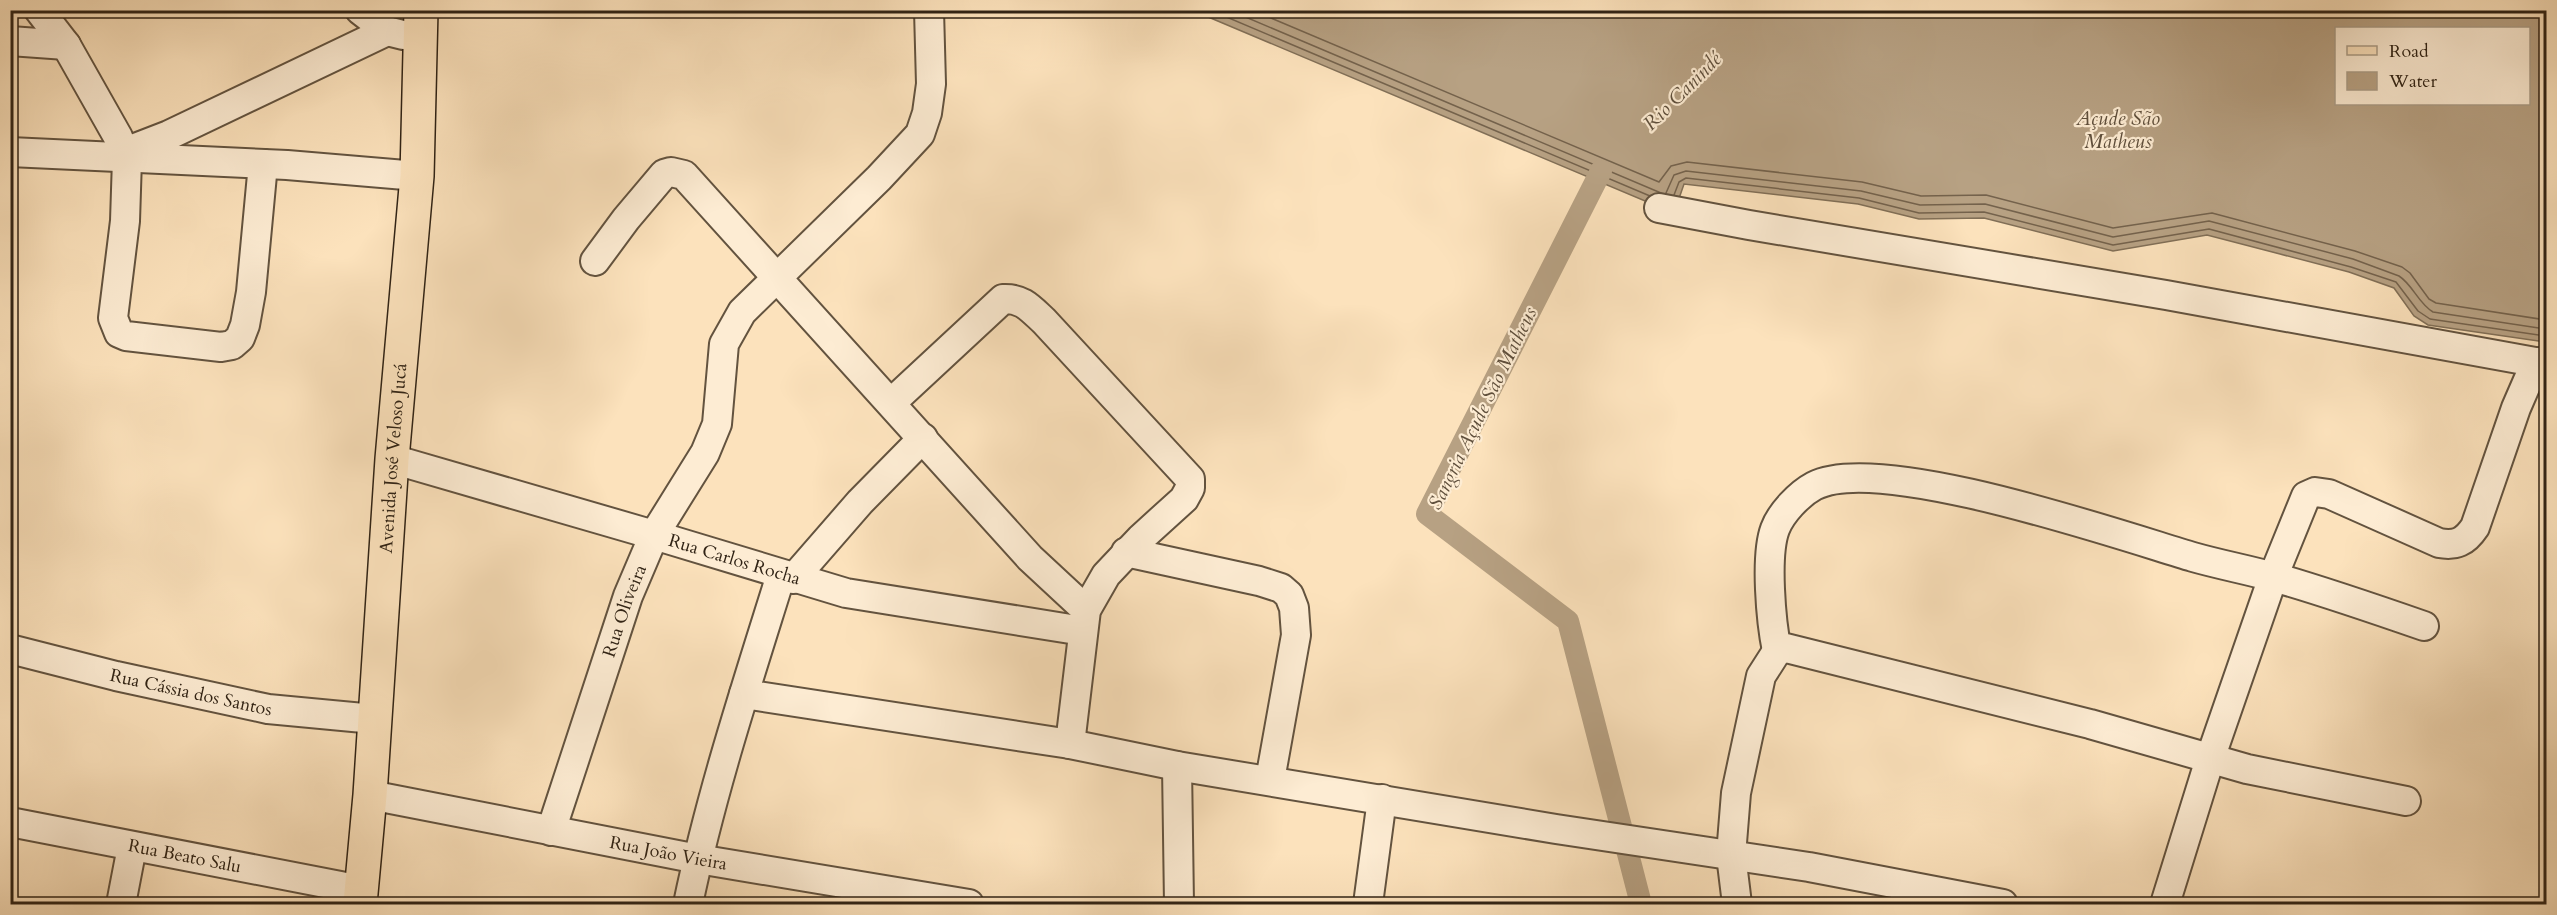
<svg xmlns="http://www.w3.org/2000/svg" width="2557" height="915" font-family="Cardo,serif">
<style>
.water{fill:#b7a183;stroke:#816f57;stroke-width:1.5;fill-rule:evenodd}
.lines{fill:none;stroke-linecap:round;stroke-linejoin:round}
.shore{stroke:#74624c;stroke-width:1.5}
.canal{stroke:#b7a183;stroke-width:22}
.minor-casing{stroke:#63533f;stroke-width:32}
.major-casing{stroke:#302315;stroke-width:36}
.minor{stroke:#fdecd3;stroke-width:28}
.major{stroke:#fce2bc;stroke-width:33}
.labels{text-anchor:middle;stroke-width:4.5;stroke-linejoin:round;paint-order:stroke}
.street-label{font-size:18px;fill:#302315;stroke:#fdecd3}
.water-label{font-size:20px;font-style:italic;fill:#5f4f3c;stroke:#fdecd3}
</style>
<rect width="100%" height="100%" fill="#fce2bc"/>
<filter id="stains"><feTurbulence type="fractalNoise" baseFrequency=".00333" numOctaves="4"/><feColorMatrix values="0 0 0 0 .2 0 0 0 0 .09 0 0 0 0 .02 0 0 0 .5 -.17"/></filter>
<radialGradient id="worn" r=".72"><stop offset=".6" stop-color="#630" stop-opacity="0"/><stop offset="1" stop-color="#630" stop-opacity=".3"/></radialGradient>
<!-- water -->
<path class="water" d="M 1194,11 L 2546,11 L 2546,342 L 2428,325 L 2414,316 L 2394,288 L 2349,272 L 2207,235 L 2113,251 L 1984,218 L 1919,219 L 1858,204 L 1684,184 L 1675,210 L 1657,206 ZM 2336,28 L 2528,28 L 2528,104 L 2336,104 Z"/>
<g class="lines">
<!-- shore -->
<g class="shore">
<path d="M 1210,10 L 1650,196"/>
<path d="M 1229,10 L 1661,193"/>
<path d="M 1252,10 L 1659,182 L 1671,166 L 1687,162 L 1862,182 L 1921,196 L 1986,195 L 2113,228 L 2212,213 L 2355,251 L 2402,267 L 2410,273 L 2429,299 L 2436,303 L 2546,320"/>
<path d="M 1666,193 L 1674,175 L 1686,171 L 1861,191 L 1920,205 L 1985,204 L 2113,237 L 2209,221 L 2353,259 L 2399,276 C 2413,285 2418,303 2433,312 L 2546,329"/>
<path d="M 1674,195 L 1679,182 L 1686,178 L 1859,198 L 1919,213 L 1984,212 L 2113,245 L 2209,229 L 2351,267 L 2396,282 L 2418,311 L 2430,319 L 2546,336"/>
</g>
<!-- canal -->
<path class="canal" d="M 1601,171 L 1427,514 L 1568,621 L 1641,904"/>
<!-- minor casing -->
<g class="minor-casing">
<g id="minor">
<path d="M 39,10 L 66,45 L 118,137 L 127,159 L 125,221 L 113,318 L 119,333 L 126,336 L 221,347 L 232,345 L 240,338 L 245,325 L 251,292 L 263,164"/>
<path d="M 360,10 L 387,31 L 403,35"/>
<path d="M 10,41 L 66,45"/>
<path d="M 10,152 L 287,165 L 417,176"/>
<path d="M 125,152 L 169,135 L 387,31"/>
<path d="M 1659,208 L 1749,225 L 2166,295 L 2546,364"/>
<path d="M 595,261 L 626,219 L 664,174 L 671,172 L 684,175 L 1030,558 L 1086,610"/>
<path d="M 891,403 L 1003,299 C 1022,298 1030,308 1044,321 L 1190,479 L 1190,488 L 1184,499 L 1141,538 L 1106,575 L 1086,610 L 1070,744"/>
<path id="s1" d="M 392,459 L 654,535 L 846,593 L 1083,631"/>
<path d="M 1126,552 L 1259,581 L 1281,588 L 1289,595 L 1294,608 L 1296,635 L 1270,780"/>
<path d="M 793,579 L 860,502 L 923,438"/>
<path id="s2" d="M 10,649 L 116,676 L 268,709 L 374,719"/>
<path d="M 1777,651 C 1771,622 1765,556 1775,529 C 1781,513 1799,494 1814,486 C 1878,452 2119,535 2193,557 C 2221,565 2249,570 2277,578 C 2326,592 2375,609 2424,626"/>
<path d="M 744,694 L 1070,744 L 1177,766 L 1556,829 L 1809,867 L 2003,904"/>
<path d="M 1177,766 L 1179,904"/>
<path id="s3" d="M 370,795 L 698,859 L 969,904"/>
<path id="s4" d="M 10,822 L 361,890"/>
<path id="s5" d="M 551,831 L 628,596 L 654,535 L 705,453 L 717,424 L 724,344 L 742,312 L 879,178 L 920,134 L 927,113 L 931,84 L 929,10"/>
<path d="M 121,904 L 132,847"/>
<path d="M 688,904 C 711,793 747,684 781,575"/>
<path d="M 1368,904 L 1382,799"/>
<path d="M 1737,904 L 1731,855 L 1736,793 L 1761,676 L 1777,651 L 1786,648 L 2090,724 L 2247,769 L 2406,801"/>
<path d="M 2165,904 L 2210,759 L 2273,577 L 2306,496 L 2315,492 L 2329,494 L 2439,543 C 2456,546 2465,542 2475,527 L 2516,408 L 2536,362"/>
</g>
</g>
<!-- major casing -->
<g class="major-casing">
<g id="major">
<path id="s6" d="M 360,904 L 370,795 L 392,459 L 417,176 L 421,10"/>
</g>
</g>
<!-- minor -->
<use href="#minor" class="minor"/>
<!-- major -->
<use href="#major" class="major"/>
</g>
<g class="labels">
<!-- street labels -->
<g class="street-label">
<text dy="6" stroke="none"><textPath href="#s6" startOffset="447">Avenida José Veloso Jucá</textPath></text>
<text dy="6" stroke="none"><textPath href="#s1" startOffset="357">Rua Carlos Rocha</textPath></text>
<text dy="6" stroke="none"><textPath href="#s5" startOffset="232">Rua Oliveira</textPath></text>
<text dy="6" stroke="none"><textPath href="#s2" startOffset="186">Rua Cássia dos Santos</textPath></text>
<text dy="6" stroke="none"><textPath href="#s3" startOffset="304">Rua João Vieira</textPath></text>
<text dy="6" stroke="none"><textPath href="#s4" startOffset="178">Rua Beato Salu</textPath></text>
</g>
<!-- water labels -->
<g class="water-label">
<text transform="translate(1682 91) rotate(-45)" y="7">Rio Canindé</text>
<text x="2118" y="125">Açude São<tspan x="2118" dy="23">Matheus</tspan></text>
<text transform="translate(1482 408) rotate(-64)" y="7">Sangria Açude São Matheus</text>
</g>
</g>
<!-- margin -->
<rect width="2557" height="915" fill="none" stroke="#fce2bc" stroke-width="36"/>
<rect x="12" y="12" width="2533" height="891" fill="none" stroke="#302315" stroke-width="3"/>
<rect x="18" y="18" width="2521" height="879" fill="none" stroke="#302315" stroke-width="1.5"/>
<!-- legend -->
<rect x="2335" y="27" width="195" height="78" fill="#fdecd3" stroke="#ab9c87" stroke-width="1.5"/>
<rect x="2347" y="46" width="30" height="9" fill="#fce2bc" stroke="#ab9c87" stroke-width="1.5"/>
<text x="2389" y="57" font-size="18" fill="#302315">Road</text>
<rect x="2347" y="72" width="30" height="18" fill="#b7a183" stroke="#ab9c87" stroke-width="1.5"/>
<text x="2389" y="87" font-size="18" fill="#302315">Water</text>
<rect width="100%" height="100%" filter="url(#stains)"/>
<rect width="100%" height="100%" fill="url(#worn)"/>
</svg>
